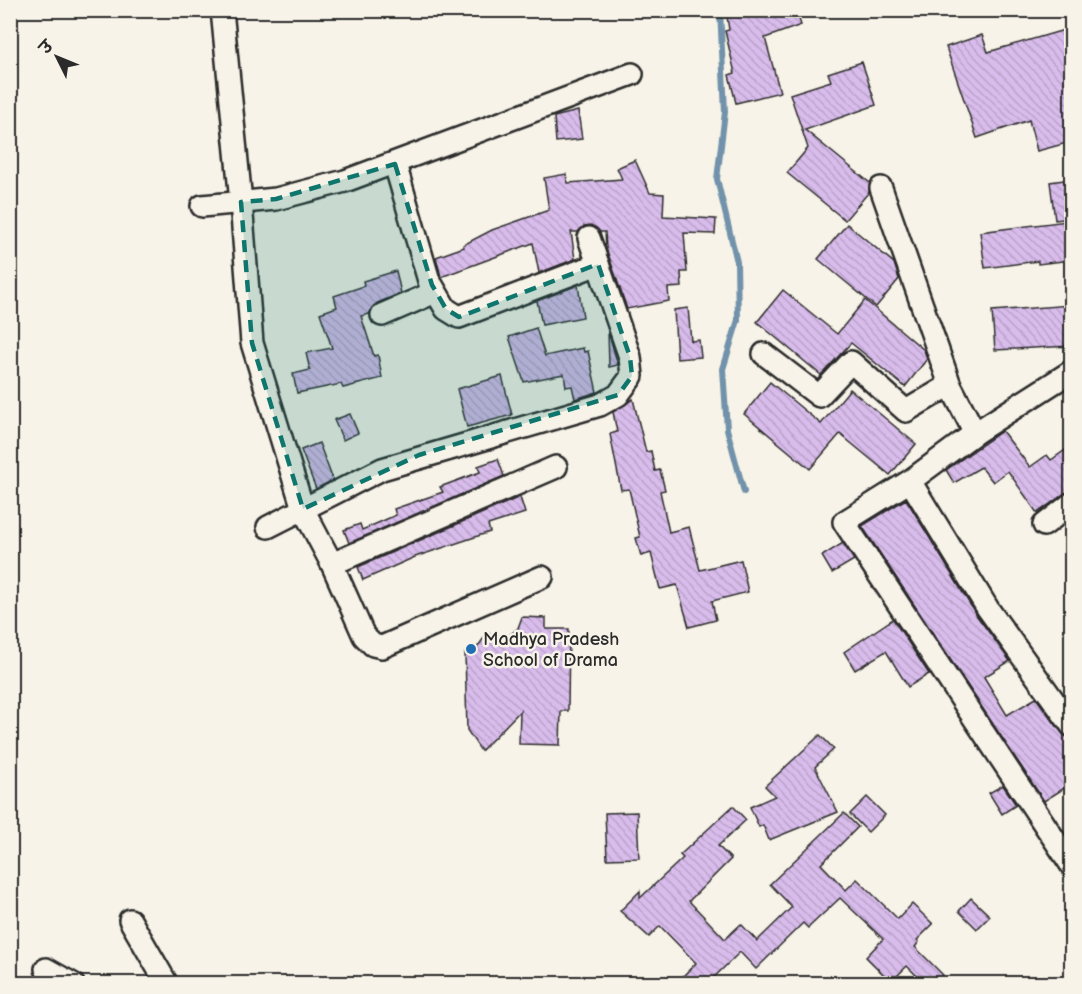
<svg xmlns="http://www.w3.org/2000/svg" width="1082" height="994" font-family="'Balsamiq Sans','Playpen Sans Deva',sans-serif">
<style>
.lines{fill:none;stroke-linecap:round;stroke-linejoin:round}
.stream{stroke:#7192aa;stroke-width:6}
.building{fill:url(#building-back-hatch);stroke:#2b2b2b;stroke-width:1.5}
.minor-casing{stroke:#2b2b2b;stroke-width:26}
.minor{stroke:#f7f3e8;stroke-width:21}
.marked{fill:#0f766e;fill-opacity:0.2;stroke:#0f766e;stroke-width:4.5;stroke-dasharray:12 8;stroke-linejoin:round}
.poi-dot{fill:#1f6fb2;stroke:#f7f3e8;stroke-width:2}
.labels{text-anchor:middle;stroke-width:5;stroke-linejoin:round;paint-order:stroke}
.poi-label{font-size:18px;fill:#2b2b2b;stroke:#f7f3e8;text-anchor:start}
</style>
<defs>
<pattern id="building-back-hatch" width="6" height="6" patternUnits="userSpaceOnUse" patternTransform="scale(1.5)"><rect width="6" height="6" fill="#d8bceb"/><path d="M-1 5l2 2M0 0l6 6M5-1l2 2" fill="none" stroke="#baa2ca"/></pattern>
</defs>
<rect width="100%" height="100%" fill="#f7f3e8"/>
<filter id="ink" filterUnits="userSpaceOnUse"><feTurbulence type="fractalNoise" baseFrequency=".0167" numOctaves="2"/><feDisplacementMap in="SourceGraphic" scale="12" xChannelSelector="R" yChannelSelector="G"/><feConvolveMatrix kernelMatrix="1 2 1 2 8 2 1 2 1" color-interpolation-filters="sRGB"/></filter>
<g filter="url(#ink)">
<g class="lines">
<!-- stream -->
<path class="stream" d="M 720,10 L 725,112 L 717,179 L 737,262 L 738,320 L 723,369 L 727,429 L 744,492"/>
</g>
<!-- building -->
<g class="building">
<path d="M 726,10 L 796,10 L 801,25 L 765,38 L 780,92 L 736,103 L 729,75 L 735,73 L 725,31 L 729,30 Z"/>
<path d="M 1071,28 L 1071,142 L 1037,151 L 1029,120 L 977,138 L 946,47 L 982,35 L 988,52 Z"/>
<path d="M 862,62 L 876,105 L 805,130 L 870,183 L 869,192 L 845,220 L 787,173 L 808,148 L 790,94 L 831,81 L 828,73 Z"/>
<path d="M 578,111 L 582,139 L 556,142 L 554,117 Z"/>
<path d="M 635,160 L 650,193 L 664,194 L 663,216 L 716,219 L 715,234 L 684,233 L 687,272 L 681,272 L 682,287 L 668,288 L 669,301 L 627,309 L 606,248 L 605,232 L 600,232 L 591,225 L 584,226 L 578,232 L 571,232 L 575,259 L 539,273 L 533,243 L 441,277 L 436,257 L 464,247 L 463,245 L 492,230 L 549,210 L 544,178 L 566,174 L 568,183 L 622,179 L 617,168 Z"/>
<path d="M 1071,179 L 1071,218 L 1055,220 L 1050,182 Z"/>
<path d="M 1067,221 L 1071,260 L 1038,264 L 1038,261 L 985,268 L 980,232 Z"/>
<path d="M 847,224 L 894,263 L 899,279 L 876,307 L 818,259 Z"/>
<path d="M 396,271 L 401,293 L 377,303 L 369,314 L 361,316 L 374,356 L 378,355 L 382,378 L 343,388 L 341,384 L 297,393 L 293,374 L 310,370 L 306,353 L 332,348 L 320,313 L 337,307 L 334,296 L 364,286 L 363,281 Z"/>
<path d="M 578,285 L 583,317 L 542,325 L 537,301 Z"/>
<path d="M 783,290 L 837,334 L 865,300 L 924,350 L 927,359 L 905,387 L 851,343 L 821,375 L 757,322 Z"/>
<path d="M 1071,305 L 1071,346 L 995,350 L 992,311 Z"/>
<path d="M 688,308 L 691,341 L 699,340 L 701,357 L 677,359 L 674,310 Z"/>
<path d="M 536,328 L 545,356 L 583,348 L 584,352 L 588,351 L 597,392 L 575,399 L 572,386 L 566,387 L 564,374 L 524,382 L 509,337 Z"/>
<path d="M 608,331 L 618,365 L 609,367 Z"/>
<path d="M 502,376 L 512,415 L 467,427 L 457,389 Z"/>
<path d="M 770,382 L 821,424 L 850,389 L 916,444 L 890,475 L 840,434 L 810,469 L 744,414 Z"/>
<path d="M 633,399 L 646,452 L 651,451 L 655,471 L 660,470 L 665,490 L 660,491 L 669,532 L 689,527 L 700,570 L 741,560 L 748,592 L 712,601 L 716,620 L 689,627 L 677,585 L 660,589 L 651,553 L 641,556 L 636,538 L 640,537 L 629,489 L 621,490 L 610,434 L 617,432 L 613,412 Z"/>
<path d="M 350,414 L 358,433 L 343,440 L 334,420 Z"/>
<path d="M 1002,431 L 1030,467 L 1047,455 L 1051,460 L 1071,446 L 1071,489 L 1037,513 L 1008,471 L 993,482 L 981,467 L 954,483 L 946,470 Z"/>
<path d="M 319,443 L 333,480 L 316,489 L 301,450 Z"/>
<path d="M 498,459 L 504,476 L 349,543 L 344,530 L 360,524 L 362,530 L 396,515 L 394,509 L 443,492 L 440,487 L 480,472 L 478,466 Z"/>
<path d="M 520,497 L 525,513 L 488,525 L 490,532 L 415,557 L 363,580 L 358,567 Z"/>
<path d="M 906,499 L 977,616 L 1010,661 L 984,677 L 1007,715 L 1036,698 L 1062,733 L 1071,738 L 1071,784 L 1044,801 L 862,526 Z"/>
<path d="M 843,543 L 854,560 L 832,573 L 822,556 Z"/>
<path d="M 522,617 L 546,618 L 546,629 L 569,629 L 568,711 L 561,711 L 560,745 L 519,744 L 520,711 L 481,751 L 467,730 L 465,653 L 477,648 L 488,632 L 499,644 L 518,628 Z"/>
<path d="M 893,619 L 929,674 L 908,687 L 886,651 L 855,670 L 844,652 Z"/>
<path d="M 820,735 L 834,749 L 815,767 L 838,812 L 769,840 L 763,825 L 759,827 L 750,807 L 775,796 L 765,786 Z"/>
<path d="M 1003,785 L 1016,805 L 1002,814 L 989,793 Z"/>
<path d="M 867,797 L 885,815 L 868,832 L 850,814 Z"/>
<path d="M 733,806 L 746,820 L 718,846 L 731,859 L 689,901 L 725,939 L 741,924 L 757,941 L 792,907 L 770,884 L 844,813 L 858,827 L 821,864 L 846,890 L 857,879 L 898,919 L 912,904 L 933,924 L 917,940 L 919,942 L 915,947 L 943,975 L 935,984 L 925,984 L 907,966 L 891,982 L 866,957 L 883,939 L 840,898 L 808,928 L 803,923 L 756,969 L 740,952 L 707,984 L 675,984 L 696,963 L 660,926 L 649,937 L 620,911 L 640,891 L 640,898 L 683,858 L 680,855 Z"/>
<path d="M 637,812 L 639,858 L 607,859 L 605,813 Z"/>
<path d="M 971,898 L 990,916 L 977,929 L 959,911 Z"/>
</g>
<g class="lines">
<!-- minor casing -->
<g class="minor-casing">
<g id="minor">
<path d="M 222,10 L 241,202 L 252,343 L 303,509 L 332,564 L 364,636 L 373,645 L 382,647 L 542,577"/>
<path d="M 881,188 L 950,385 L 975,433"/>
<path d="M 202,206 L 276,199 L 345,181 L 632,74"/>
<path d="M 432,285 L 446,309 L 459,317 L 598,264"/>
<path d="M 382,315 L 426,296 L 432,291 L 395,164"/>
<path d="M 764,354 L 819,396 L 851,362 L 906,411 L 950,385"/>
<path d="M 1072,371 L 975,433 L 910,481 L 844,522 L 1072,866"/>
<path d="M 910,481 L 988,609 L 1072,726"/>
<path d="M 1044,525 L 1072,503"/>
<path d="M 268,527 L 382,469 L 600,405 L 618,395 L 632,376 L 630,357 L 589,238"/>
<path d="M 332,564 L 556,467"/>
<path d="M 130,920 L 167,984"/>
<path d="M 46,969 L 73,984"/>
</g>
</g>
<!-- minor -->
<use href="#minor" class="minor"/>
</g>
</g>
<!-- marked area -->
<path class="marked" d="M 395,164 L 432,285 L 446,309 L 459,317 L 598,264 L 630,357 L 632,376 L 618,395 L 419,455 L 303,509 L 252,343 L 241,202 L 276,199 Z"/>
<!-- markers -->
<circle class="poi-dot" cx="471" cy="649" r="6"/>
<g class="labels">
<!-- poi labels -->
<g class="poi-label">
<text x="483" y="645">Madhya Pradesh<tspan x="483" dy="21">School of Drama</tspan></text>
</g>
</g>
<!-- margin -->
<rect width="1082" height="994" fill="none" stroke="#f7f3e8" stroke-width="36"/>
<rect x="18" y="18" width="1046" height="958" fill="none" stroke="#2b2b2b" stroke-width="2" filter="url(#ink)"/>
<!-- north arrow -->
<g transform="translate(57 57) rotate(313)" stroke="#f7f3e8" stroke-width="4.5" paint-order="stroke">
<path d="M0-4.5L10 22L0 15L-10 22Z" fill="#2b2b2b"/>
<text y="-9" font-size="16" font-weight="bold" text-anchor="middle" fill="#2b2b2b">उ</text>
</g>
</svg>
